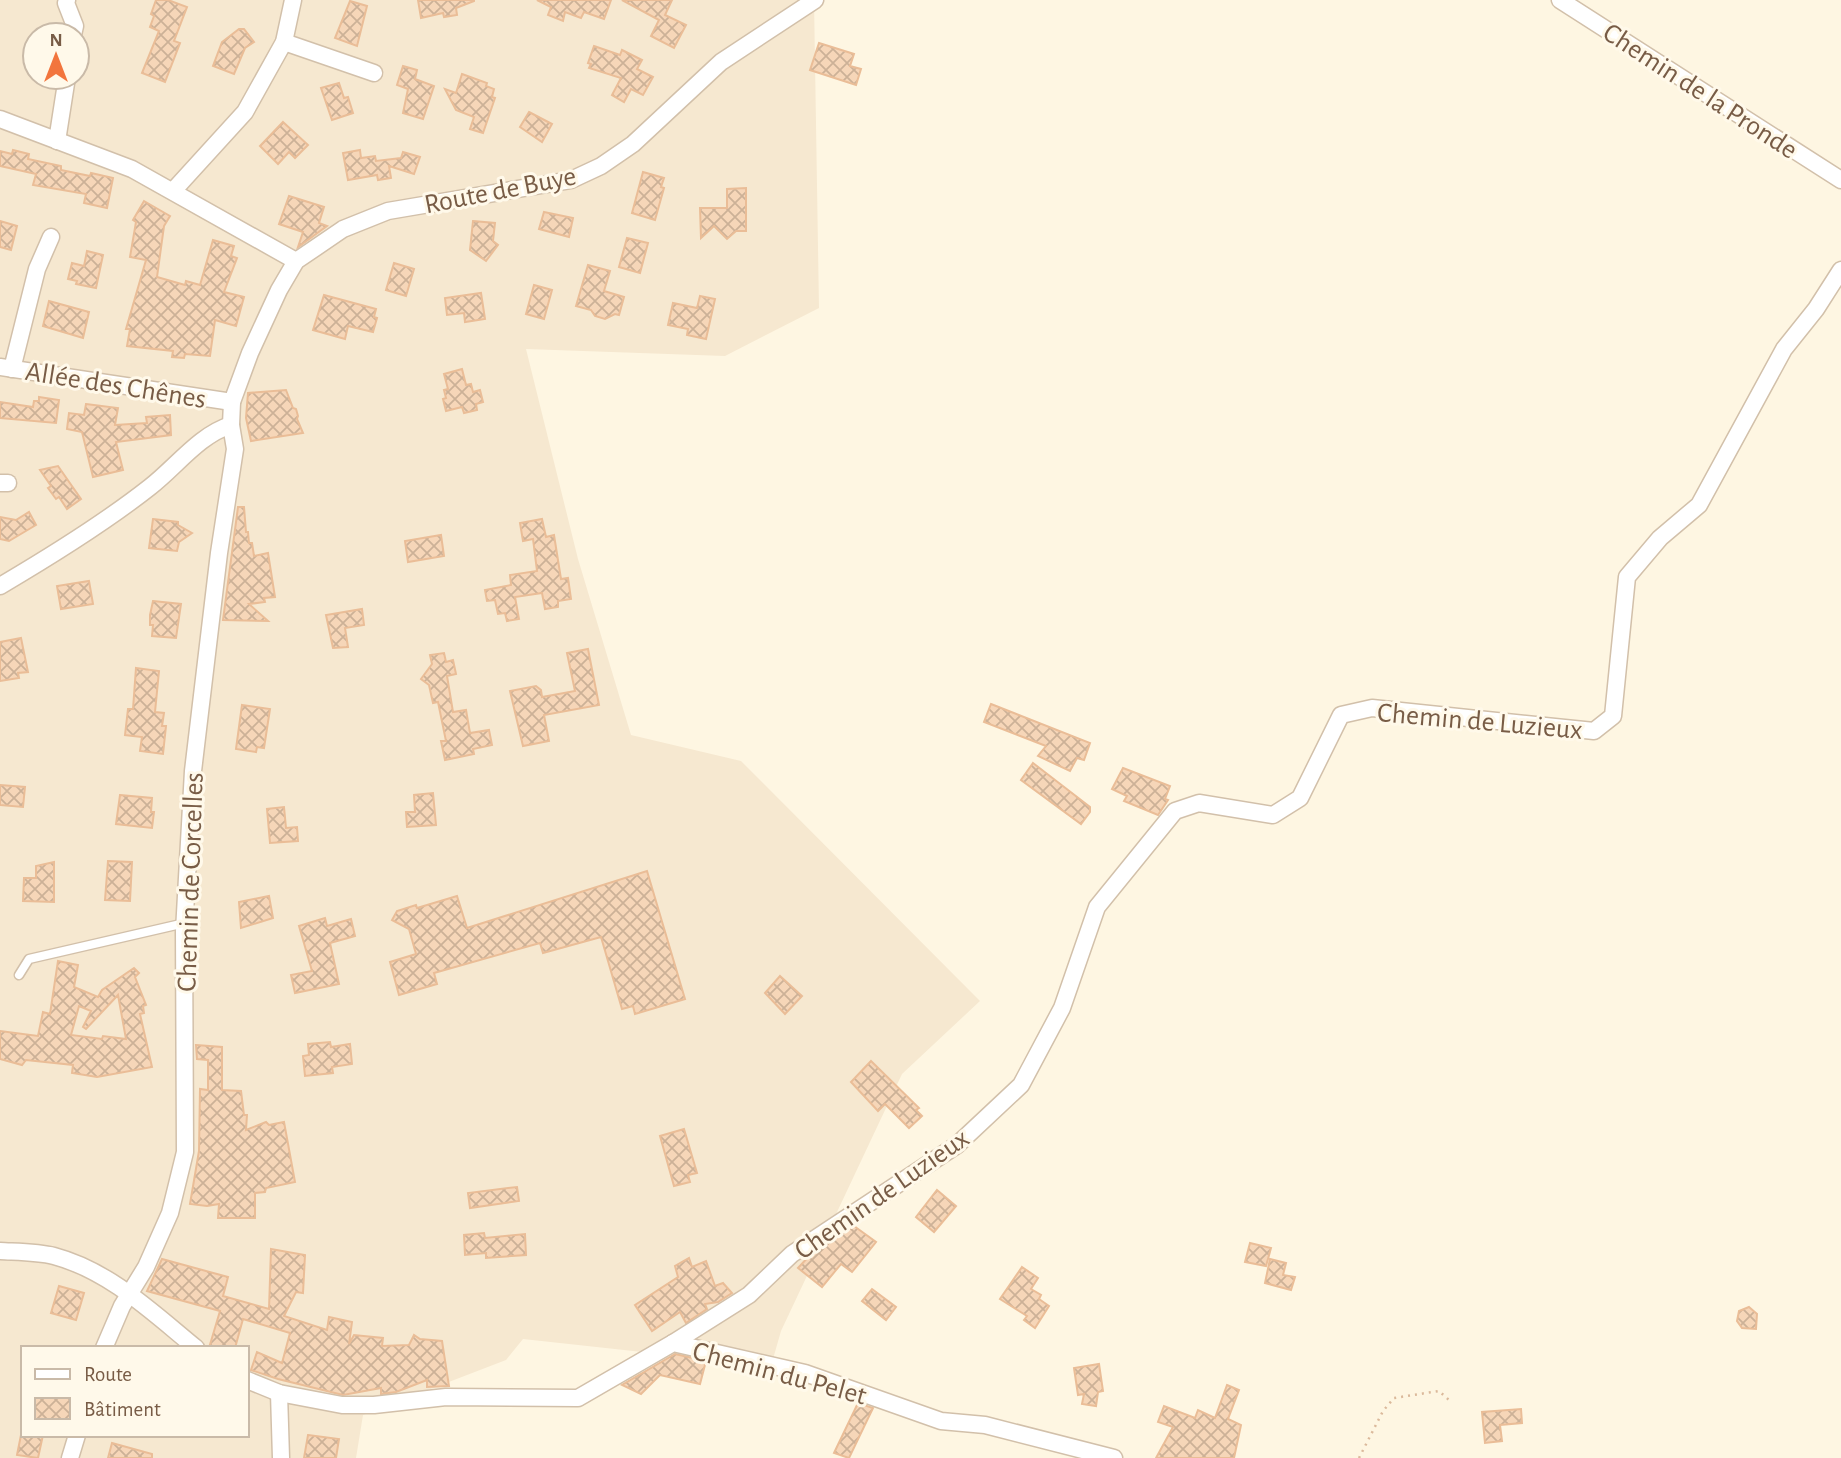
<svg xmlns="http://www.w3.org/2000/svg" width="1841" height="1458" font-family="'Alegreya Sans',sans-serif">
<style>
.residential{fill:#f6e8d0;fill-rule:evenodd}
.building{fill:url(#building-cross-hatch);stroke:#eabd97;stroke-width:2;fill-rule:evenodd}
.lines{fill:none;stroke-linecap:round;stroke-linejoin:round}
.service-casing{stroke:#d2c0aa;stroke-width:11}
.minor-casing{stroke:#d2c0aa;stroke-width:19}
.path{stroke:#dbb99b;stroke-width:2.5;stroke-dasharray:2 5;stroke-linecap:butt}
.service{stroke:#fff;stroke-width:8}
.minor{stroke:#fff;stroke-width:16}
.labels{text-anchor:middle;stroke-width:6;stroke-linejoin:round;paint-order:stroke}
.street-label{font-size:28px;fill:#785c46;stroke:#fff9ea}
</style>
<defs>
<pattern id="building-cross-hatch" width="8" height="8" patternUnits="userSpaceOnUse" patternTransform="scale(1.75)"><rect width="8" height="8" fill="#f6d6b8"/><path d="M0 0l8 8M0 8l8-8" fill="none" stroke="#ccb197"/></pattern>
</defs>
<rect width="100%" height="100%" fill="#fef6e2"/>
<!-- residential -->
<path class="residential" d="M 0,0 L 814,0 L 819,308 L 725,356 L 526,349 L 578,559 L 631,735 L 741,761 L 980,1001 L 902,1074 L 781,1331 L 771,1366 L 523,1339 L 506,1360 L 363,1415 L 356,1458 L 0,1458 ZM 35,35 L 77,35 L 77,77 L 35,77 ZM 23,1348 L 247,1348 L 247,1435 L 23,1435 Z"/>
<!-- building -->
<g class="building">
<path d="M 156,0 L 168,0 L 187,7 L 174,41 L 180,43 L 165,82 L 142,73 L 159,31 L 150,27 L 154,16 L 151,14 Z"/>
<path d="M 418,0 L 474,0 L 474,1 L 456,8 L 457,15 L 444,17 L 443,13 L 421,18 Z"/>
<path d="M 537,0 L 611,0 L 604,19 L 584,12 L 581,18 L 565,12 L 563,21 L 548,15 L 551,7 Z"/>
<path d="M 622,0 L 672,0 L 665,15 L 686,25 L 674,48 L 651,36 L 659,20 Z"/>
<path d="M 350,1 L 367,6 L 357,46 L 335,38 Z"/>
<path d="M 239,29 L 244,29 L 254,42 L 245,48 L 234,74 L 213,66 L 222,42 Z"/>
<path d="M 819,43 L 854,54 L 850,66 L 861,69 L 856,85 L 810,70 Z"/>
<path d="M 594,46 L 620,55 L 622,50 L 642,60 L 637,69 L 653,77 L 643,95 L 631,89 L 624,102 L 612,95 L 621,78 L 589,68 L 591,64 L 588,63 Z"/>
<path d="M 403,66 L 417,70 L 415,79 L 434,86 L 423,119 L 403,113 L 408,89 L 397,85 Z"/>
<path d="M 462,74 L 487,83 L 486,86 L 494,89 L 492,97 L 495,98 L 483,133 L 470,129 L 474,117 L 456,110 L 445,89 L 456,93 Z"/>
<path d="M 339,83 L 344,98 L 348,97 L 353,113 L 332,120 L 321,88 Z"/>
<path d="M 529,112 L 552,124 L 542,142 L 520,127 Z"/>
<path d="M 283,122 L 308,145 L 295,158 L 289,152 L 278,164 L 260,146 Z"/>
<path d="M 13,150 L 29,154 L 28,159 L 61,166 L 61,170 L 90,176 L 91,173 L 113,178 L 107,208 L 84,203 L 86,194 L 33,185 L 36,174 L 0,166 L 0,151 L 12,154 Z"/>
<path d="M 360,150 L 361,158 L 375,156 L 376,161 L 401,158 L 403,152 L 420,157 L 414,174 L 389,166 L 391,178 L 378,180 L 377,175 L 348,180 L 343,153 Z"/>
<path d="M 643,172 L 664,178 L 661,187 L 664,188 L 655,220 L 632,213 Z"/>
<path d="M 746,188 L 746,231 L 736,231 L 727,239 L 714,226 L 701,238 L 700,208 L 727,208 L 727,189 Z"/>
<path d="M 289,196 L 324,207 L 319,223 L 327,226 L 298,247 L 303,232 L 279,224 Z"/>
<path d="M 144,201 L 170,216 L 164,226 L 157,277 L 185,285 L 186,281 L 200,285 L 213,240 L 234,246 L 231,256 L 237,258 L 224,292 L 244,297 L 236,326 L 215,320 L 210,356 L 185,354 L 184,358 L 172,357 L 173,351 L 127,346 L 130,329 L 126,329 L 146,260 L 130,257 L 136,222 L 133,220 Z"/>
<path d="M 544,212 L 573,218 L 569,237 L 539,229 Z"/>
<path d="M 0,221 L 17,226 L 11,250 L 0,247 Z"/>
<path d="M 473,221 L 495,223 L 493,241 L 498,245 L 486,261 L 470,250 Z"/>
<path d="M 627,238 L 648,243 L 640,273 L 619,267 Z"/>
<path d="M 87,251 L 103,255 L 96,288 L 76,284 L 77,281 L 68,279 L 72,263 L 84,266 Z"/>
<path d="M 394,263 L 414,269 L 406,296 L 386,290 Z"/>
<path d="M 588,265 L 610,271 L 604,291 L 624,297 L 619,315 L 615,314 L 605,319 L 595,316 L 591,310 L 576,306 Z"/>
<path d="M 534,285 L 552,290 L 544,319 L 526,314 Z"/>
<path d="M 481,293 L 485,319 L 465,322 L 464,313 L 447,315 L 445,298 Z"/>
<path d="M 324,295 L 376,309 L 374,317 L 377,318 L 373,332 L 348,326 L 345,339 L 313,330 Z"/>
<path d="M 700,296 L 715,299 L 706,339 L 687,335 L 688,329 L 668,325 L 673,303 L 697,308 Z"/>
<path d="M 49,301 L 89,312 L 83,338 L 43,326 Z"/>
<path d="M 462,369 L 466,385 L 471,384 L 473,392 L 480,390 L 483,402 L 476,404 L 477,410 L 464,413 L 462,407 L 446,411 L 443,399 L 446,398 L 444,390 L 448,389 L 444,374 Z"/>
<path d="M 286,390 L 293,408 L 296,409 L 298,416 L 297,419 L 303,433 L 251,441 L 246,418 L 248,393 Z"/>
<path d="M 39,397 L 59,400 L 56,423 L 0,418 L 0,402 L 33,407 L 34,401 L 39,401 Z"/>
<path d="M 86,404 L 118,408 L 115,425 L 147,423 L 146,417 L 170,415 L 171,435 L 116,442 L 123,470 L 93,477 L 82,432 L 67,429 L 69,413 L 84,415 Z"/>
<path d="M 58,466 L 81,499 L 67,509 L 59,497 L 56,499 L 48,488 L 51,486 L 40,470 Z"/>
<path d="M 238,507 L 244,507 L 246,532 L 248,532 L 249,543 L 252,543 L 254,556 L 268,553 L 275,597 L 264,598 L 265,602 L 249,604 L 268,621 L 223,620 Z"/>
<path d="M 29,512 L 36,525 L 9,541 L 0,539 L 0,517 L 16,520 Z"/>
<path d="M 153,519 L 178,522 L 178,525 L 192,533 L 179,542 L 177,551 L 149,548 Z"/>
<path d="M 542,519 L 546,537 L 554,535 L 561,579 L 568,578 L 571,599 L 558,601 L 558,607 L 545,609 L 542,593 L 515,597 L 519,619 L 507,621 L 505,613 L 498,614 L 495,600 L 487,601 L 485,590 L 511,585 L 510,575 L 537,571 L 533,539 L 523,541 L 520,523 Z"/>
<path d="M 441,535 L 444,556 L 408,562 L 405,541 Z"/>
<path d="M 89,581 L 93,604 L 61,609 L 57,586 Z"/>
<path d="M 153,601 L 181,604 L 176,638 L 152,636 L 153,625 L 150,625 L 150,615 Z"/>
<path d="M 362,609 L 364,625 L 345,628 L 348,647 L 333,648 L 326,615 Z"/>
<path d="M 21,638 L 28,672 L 18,673 L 19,678 L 0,681 L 0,642 Z"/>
<path d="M 588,649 L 599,705 L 544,715 L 549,741 L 523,746 L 510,691 L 536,686 L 541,690 L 542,697 L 575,691 L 567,653 Z"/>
<path d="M 444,653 L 446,662 L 453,660 L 456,674 L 447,676 L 453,712 L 466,710 L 470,733 L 489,730 L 492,745 L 473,749 L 474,754 L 445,760 L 441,741 L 446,741 L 438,702 L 433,703 L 429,685 L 421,679 L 432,664 L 430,655 Z"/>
<path d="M 136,668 L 159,671 L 155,712 L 164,713 L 162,726 L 166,726 L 163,754 L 140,751 L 142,737 L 125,735 L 128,709 L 133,709 Z"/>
<path d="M 991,704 L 1090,743 L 1084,760 L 1077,758 L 1070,771 L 1038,756 L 1046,746 L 984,722 Z"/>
<path d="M 242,705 L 270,709 L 264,748 L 257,747 L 256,752 L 236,749 Z"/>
<path d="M 1033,763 L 1090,807 L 1090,812 L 1081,824 L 1021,780 Z"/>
<path d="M 1123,768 L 1170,786 L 1165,799 L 1168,800 L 1158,815 L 1124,801 L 1127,796 L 1112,789 Z"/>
<path d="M 0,785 L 25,787 L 23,807 L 0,805 Z"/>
<path d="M 433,793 L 436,825 L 407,827 L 406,812 L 415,812 L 414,795 Z"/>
<path d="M 120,795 L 152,798 L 151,812 L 154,812 L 152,828 L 116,824 Z"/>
<path d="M 284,807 L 286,828 L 297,827 L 298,841 L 270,843 L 267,809 Z"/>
<path d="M 108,861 L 132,862 L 130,901 L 105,900 Z"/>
<path d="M 54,862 L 54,902 L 23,901 L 24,878 L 36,878 L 36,866 Z"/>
<path d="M 647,871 L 685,999 L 635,1014 L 633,1006 L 622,1009 L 601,937 L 543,953 L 540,943 L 434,973 L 437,984 L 399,995 L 390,962 L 416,954 L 409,929 L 392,920 L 397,911 L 416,905 L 417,908 L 457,896 L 467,928 Z"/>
<path d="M 269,896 L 273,918 L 241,928 L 239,902 Z"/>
<path d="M 325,918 L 327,926 L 351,919 L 355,936 L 330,943 L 339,984 L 295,993 L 291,975 L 312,971 L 299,926 Z"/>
<path d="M 58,961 L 78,965 L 74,987 L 98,997 L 102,990 L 134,968 L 139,973 L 135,977 L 146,1005 L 143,1006 L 144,1013 L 140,1014 L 152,1067 L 97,1077 L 72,1073 L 73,1065 L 26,1060 L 22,1065 L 0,1059 L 0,1031 L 38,1036 L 43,1012 L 50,1014 ZM 118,995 L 126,1039 L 103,1036 L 102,1039 L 71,1035 L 79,1006 L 91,1011 L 83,1027 L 86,1029 Z"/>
<path d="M 780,976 L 802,996 L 785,1014 L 765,993 Z"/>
<path d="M 330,1042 L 331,1047 L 350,1044 L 352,1064 L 332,1067 L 333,1073 L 305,1076 L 303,1056 L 309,1055 L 308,1044 Z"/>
<path d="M 196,1045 L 222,1047 L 222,1090 L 241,1091 L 244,1115 L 247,1115 L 246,1130 L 266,1122 L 269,1125 L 284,1122 L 295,1182 L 266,1188 L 265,1192 L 255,1193 L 255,1218 L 218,1218 L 219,1204 L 207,1206 L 190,1204 L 199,1151 L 200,1089 L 208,1090 L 208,1060 L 197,1059 Z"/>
<path d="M 871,1061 L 919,1108 L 916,1110 L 922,1116 L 909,1128 L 885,1104 L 878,1111 L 851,1082 Z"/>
<path d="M 684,1129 L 697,1173 L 688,1175 L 690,1182 L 674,1186 L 660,1136 Z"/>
<path d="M 517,1187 L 519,1201 L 470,1208 L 468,1193 Z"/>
<path d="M 937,1190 L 956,1206 L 934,1232 L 916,1217 Z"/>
<path d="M 854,1226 L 876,1242 L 852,1272 L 841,1264 L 822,1287 L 798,1268 L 812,1253 Z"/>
<path d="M 484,1233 L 485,1238 L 525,1234 L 526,1255 L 486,1258 L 486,1253 L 465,1255 L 464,1235 Z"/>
<path d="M 1250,1243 L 1271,1248 L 1266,1266 L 1245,1262 Z"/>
<path d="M 271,1249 L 305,1255 L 303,1293 L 296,1292 L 284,1316 L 327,1330 L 329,1317 L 352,1322 L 349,1344 L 354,1335 L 383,1338 L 382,1346 L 409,1345 L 414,1335 L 420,1339 L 442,1341 L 449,1386 L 427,1387 L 427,1380 L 396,1392 L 381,1394 L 381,1388 L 343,1395 L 278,1379 L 251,1370 L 257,1352 L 282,1363 L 290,1333 L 243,1319 L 235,1348 L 209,1348 L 220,1311 L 147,1291 L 162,1259 L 228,1277 L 223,1296 L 269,1309 Z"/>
<path d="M 689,1258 L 692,1267 L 706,1261 L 715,1286 L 723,1283 L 732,1293 L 718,1302 L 705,1304 L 707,1309 L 686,1323 L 680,1312 L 652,1331 L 635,1305 L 678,1277 L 675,1266 Z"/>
<path d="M 1270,1259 L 1286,1263 L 1283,1275 L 1295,1277 L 1291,1290 L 1265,1283 Z"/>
<path d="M 1022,1267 L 1038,1278 L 1031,1289 L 1041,1295 L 1039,1299 L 1049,1306 L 1035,1328 L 1024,1320 L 1027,1316 L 1000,1299 Z"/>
<path d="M 59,1286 L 84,1293 L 76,1320 L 51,1313 Z"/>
<path d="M 872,1289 L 896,1307 L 886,1320 L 862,1301 Z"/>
<path d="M 1749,1307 L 1757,1314 L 1756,1329 L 1742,1328 L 1737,1321 L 1739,1311 Z"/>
<path d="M 675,1354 L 706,1361 L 700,1384 L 660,1375 L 641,1394 L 622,1385 Z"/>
<path d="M 1099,1364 L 1103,1391 L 1098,1392 L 1096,1406 L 1082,1404 L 1084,1394 L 1078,1395 L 1074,1368 Z"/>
<path d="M 1227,1385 L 1239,1390 L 1228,1419 L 1241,1425 L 1234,1458 L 1156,1458 L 1173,1427 L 1158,1422 L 1164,1406 L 1195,1418 L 1198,1410 L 1215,1418 Z"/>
<path d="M 858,1403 L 873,1408 L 849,1458 L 834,1453 Z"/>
<path d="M 1521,1409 L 1522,1423 L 1500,1425 L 1502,1441 L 1485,1443 L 1482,1412 Z"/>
<path d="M 21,1435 L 43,1435 L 38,1458 L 17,1455 Z"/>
<path d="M 308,1435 L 339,1439 L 336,1458 L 304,1458 Z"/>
<path d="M 112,1443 L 152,1454 L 152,1458 L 108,1458 Z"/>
</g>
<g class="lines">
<!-- service casing -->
<g class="service-casing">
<path id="service" d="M 19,975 L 29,959 L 185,923"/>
</g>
<!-- minor casing -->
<g class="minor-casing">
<g id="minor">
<path d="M 67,0 L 66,3 L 75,26 L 73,35"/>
<path d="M 1560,0 L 1841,180"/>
<path d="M 284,42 L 374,73"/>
<path d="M 0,119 L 132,169 L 296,261"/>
<path d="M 57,141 L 67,77"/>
<path d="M 173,191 L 245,112 L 284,42 L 293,0"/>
<path d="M 0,367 L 232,402"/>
<path d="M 12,369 L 37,269 L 51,237"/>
<path d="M 0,483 L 8,483"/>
<path d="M 0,586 C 51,556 103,524 150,487 C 176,467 199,435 231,425"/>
<path d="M 0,1251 C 17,1252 38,1252 54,1256 C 110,1271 153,1313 196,1348"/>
<path d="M 673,1343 L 749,1295 L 792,1254 L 957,1145 L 1021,1085 L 1062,1008 L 1097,907 L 1175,811 L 1199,803 L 1273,815 L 1300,798 L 1341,715 L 1372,708 L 1594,731 L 1613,716 L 1627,577 L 1660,538 L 1699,505 L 1784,349 L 1816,309 L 1841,270"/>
<path d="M 104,1348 L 122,1306 L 146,1267 L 170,1213 L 185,1152 L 184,931 L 193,771 L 219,553 L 235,449 L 231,425 L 232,402 L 250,353 L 279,290 L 296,261 L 343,229 L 388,211 L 571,180 L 601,166 L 633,144 L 721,62 L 815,0"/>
<path d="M 247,1380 L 279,1393 L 342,1405 L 374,1405 L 446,1397 L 578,1398 L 673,1343 L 805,1373 L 941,1421 L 985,1425 L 1114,1458"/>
<path d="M 279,1393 L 281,1458"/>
<path d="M 70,1458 L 77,1435"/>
</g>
</g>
<!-- path -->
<path class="path" d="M 1359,1458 L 1383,1411 L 1394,1398 L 1439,1391 L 1449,1400"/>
<!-- service -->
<use href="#service" class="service"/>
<!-- minor -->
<use href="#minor" class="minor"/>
</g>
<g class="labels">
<!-- street labels -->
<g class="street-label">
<text transform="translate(1701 90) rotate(33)" y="10">Chemin de la Pronde</text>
<text transform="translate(500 189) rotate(-11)" y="10">Route de Buye</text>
<text transform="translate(116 384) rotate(9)" y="10">Allée des Chênes</text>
<text transform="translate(1480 720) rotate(5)" y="10">Chemin de Luzieux</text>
<text transform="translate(189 882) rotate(-88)" y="10">Chemin de Corcelles</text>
<text transform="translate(881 1193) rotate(-35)" y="10">Chemin de Luzieux</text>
<text transform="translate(780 1372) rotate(15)" y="10">Chemin du Pelet</text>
</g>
</g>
<!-- legend -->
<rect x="21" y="1346" width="228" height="91" fill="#fff9ea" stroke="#c9baa8" stroke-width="2"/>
<rect x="35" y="1369" width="35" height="10" fill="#ffffff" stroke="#c9baa8" stroke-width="2"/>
<text x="84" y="1381" font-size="21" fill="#785c46">Route</text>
<rect x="35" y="1398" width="35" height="21" fill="url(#building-cross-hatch)" stroke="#c9baa8" stroke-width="2"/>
<text x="84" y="1416" font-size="21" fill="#785c46">Bâtiment</text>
<!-- north arrow -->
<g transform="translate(56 56)"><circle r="33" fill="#fff9ea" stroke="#c9baa8" stroke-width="2"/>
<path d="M0-5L12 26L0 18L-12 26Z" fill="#f2753d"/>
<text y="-10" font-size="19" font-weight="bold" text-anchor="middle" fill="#785c46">N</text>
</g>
</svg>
